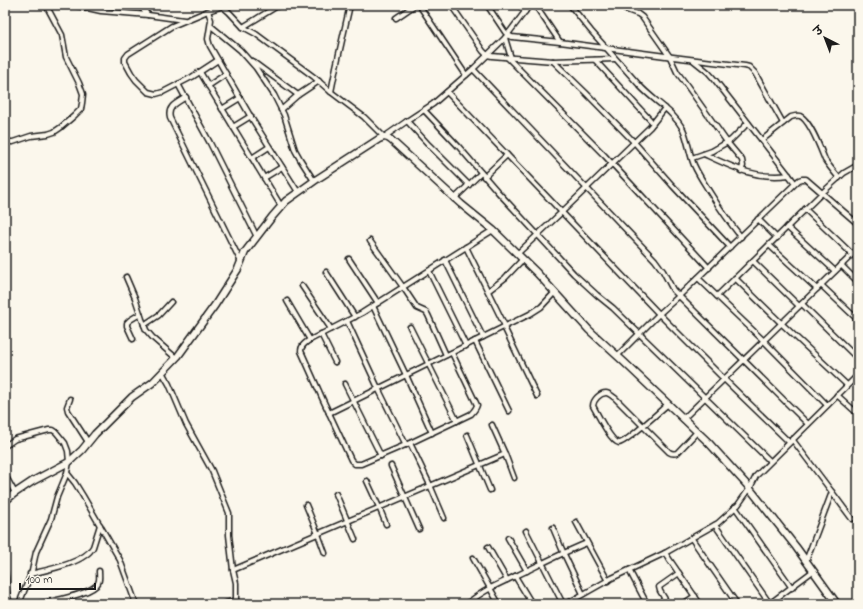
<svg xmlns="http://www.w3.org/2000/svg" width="863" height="609" font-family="'Indie Flower','Playpen Sans Deva',sans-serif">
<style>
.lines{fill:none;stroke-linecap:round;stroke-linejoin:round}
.street-casing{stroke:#1c1c1c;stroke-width:7}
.secondary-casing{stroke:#1c1c1c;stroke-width:9}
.street{stroke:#fbf7ec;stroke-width:4}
.secondary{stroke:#fbf7ec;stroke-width:6}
</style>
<rect width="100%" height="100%" fill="#fbf7ec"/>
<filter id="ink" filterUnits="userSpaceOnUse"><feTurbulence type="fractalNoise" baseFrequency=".025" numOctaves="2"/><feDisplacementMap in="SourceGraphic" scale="8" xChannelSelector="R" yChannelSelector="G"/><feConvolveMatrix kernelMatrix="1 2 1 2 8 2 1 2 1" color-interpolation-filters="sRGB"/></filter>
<g filter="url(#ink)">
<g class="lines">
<!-- street casing -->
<g class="street-casing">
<g id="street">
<path d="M 74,5 L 101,11 L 148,15 L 184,20"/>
<path d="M 139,5 L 148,15"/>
<path d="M 221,5 L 229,12 L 243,27 L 256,34 L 314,77 L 331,92 L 364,117 L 384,137 L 407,121 L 433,104 L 473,69 L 505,38 L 530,5"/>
<path d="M 419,5 L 466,75"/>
<path d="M 451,5 L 483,51 L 487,55 L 492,56 L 553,61 L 615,59"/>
<path d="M 487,5 L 505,32 L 508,35 L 512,37 L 560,42 L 673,57 L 745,66 L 749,67 L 755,73 L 783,123"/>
<path d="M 520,5 L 525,12"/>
<path d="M 535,5 L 560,42"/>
<path d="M 570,5 L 591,31 L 640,86 C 654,101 673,111 683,129 C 688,140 689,153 694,165 C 698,174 704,183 709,191 C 719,207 729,222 741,237"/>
<path d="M 619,5 L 627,10 L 638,14 L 642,17 L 670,57 L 677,72 L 683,80 L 727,142 L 742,160 L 743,166 L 741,171"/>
<path d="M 144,11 L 151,5"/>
<path d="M 208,11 L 211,20 L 208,39 L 210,46 L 252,119 L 298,192"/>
<path d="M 396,18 L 415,5"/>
<path d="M 211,26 L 240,50 L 256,68 L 274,95 L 284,115 L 295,150 L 300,159 L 314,181"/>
<path d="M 243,27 L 279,5"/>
<path d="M 505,38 L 511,58"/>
<path d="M 508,58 L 605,156 L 709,268"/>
<path d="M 218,60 L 192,77 L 163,92 L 156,94 L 148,92 L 136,80 L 131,73 L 125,62 L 125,58 L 128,54 L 172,26 L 208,11 L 223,6"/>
<path d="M 595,60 L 653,123"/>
<path d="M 693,60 L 708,72 L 715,80 L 795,183"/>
<path d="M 252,61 L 298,95"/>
<path d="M 553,61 L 586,93 L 634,142 L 672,185 L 730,247"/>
<path d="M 473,69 L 655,260 L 663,271 L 673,290 L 808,424"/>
<path d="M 200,72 L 281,206"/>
<path d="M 178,84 L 210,143 L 257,237"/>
<path d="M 208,86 L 226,74"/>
<path d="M 331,92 L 336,67 L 350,5"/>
<path d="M 447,92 L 659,314 L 724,379 L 789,442"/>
<path d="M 186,97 C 177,103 167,106 170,118 L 241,262"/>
<path d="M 222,109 L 240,98"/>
<path d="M 281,110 L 298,95 L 319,81"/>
<path d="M 424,110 L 459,147 L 498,192 L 574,274 L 597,295 L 613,308 L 770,461"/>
<path d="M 407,121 L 429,145 L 469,185"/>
<path d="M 233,127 L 251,116"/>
<path d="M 762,140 L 791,117 C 794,116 797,115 800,116 C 810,120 821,150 825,160 C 829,166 834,172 839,178"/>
<path d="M 5,142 L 13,142 L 31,136 L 48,134 L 54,132 L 60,128 L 74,116 L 81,109 L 82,103 L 83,94 L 79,83 L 66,57 L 62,35 L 46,5"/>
<path d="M 704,154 C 732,167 757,180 789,175"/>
<path d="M 252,158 L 269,147"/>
<path d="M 692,158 L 712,151 L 731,140 L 748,123"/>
<path d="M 484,177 L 507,155"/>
<path d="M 264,178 L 282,167"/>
<path d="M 454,199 L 481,173"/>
<path d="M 805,209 L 852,254"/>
<path d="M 758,219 L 777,238"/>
<path d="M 787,227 L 835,271"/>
<path d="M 370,241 L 403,287 L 417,308 L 426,312 L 428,315 L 446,355"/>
<path d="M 769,245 L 817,289"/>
<path d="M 466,247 L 505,326"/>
<path d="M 517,254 L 562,212 L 650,127 L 665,108"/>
<path d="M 349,259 L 378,303"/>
<path d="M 445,260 L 483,337"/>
<path d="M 753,261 L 799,306"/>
<path d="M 841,265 L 858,282"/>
<path d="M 429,271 L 466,346"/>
<path d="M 326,272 L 355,317"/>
<path d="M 126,277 L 135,298 L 142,319 L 146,330 L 153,338 L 176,358"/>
<path d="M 698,278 L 764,341 L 827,405"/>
<path d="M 735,278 L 782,324 L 847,385"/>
<path d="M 821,285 L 858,320"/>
<path d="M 302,286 L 331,329"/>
<path d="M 488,291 L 505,278 L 523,259"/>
<path d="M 717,296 L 822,193 L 844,173 L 858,165"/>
<path d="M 287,301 L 310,340"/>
<path d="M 802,304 L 858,359"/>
<path d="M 373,306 L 406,375 L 432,433"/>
<path d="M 347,321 L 378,388 L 406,445"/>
<path d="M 144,325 L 159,315 L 171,302"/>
<path d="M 410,327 L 457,421"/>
<path d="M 504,327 L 537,396"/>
<path d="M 321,334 L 335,362"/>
<path d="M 133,339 L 127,326 L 127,323 L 130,320 L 140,314"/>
<path d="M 475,341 L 509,411"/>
<path d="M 452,353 L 477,405 C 476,409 474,411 471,414 L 410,443 L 361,464 L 355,464 L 351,460 L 323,400 L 301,351 C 301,346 304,344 308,341 L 362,313 L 493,230"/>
<path d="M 617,356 L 659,314 L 679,296 L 799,180 L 802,179 L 806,179 L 858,224"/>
<path d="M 162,372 L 169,384 L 186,424 L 212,471 L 229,513 L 229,535 L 233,570 L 236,583 L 236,604"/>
<path d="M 345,384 L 381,456"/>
<path d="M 837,395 L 858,414"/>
<path d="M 70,399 L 67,407 L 68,411 L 88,442"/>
<path d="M 668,404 C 661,410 626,443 619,443 C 611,442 597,413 593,406 C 593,400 600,393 606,393 C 609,393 612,396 615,398 L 669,452 C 672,454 674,454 677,453 L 697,432"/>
<path d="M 329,413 L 530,314 L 541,307 L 555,292"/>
<path d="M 683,419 L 858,249"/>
<path d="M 492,425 L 505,454 L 514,478"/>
<path d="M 467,435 L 490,490"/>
<path d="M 792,439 L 832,492 L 852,519"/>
<path d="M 410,443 L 430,485 L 444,518"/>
<path d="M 5,446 L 15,439 L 49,430 L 53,430 L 56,432 L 65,443 L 68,451 L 69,462 L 67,473 L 57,497 L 51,519 L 36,552 L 32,571 L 19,604"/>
<path d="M 391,466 L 419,529"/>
<path d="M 67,473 L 75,483 L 83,496 L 120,560 L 136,604"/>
<path d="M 5,475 L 15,493"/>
<path d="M 367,481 L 379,507 L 386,524"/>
<path d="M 336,494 L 355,539"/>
<path d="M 306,505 L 318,534 L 325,553"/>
<path d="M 735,507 L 792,588"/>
<path d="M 576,522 L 608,581"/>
<path d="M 715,525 L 770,604"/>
<path d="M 553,528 L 564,554 L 583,594"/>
<path d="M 526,531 L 563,604"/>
<path d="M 508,538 L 527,571"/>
<path d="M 692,539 L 737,604"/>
<path d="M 488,547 L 507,580"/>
<path d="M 665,553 L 700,604"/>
<path d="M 473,558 L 499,604"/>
<path d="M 806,561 L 832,492"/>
<path d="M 233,570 L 505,454"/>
<path d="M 629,570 L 647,604"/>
<path d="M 5,572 C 8,584 4,593 11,604"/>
<path d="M 30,574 C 47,570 85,563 93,547 L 100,525"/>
<path d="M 515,576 L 532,604"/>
<path d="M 36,604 C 48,602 93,594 98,583 C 100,580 99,575 99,571"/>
<path d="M 223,604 L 236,600"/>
<path d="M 467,604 C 482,591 500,583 518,575 C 541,564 564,552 587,543"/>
<path d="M 566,604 L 612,578 L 665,553 L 718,523 L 738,505 L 750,488 L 756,476 L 858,375"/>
<path d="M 668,604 L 660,591 L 659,587 L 679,573"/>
<path d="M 683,604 L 695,596"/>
<path d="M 769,604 L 813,571"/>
</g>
</g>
<!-- secondary casing -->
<g class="secondary-casing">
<path id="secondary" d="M 5,501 L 15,493 L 33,481 L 69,462 L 82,450 L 95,434 L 132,397 L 152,383 L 178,356 L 215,305 L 238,269 L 245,252 L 272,217 L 286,201 L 317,179 L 331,170 L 379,139 L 384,137 L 388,138 L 391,140 L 461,204 L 493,230 L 537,273 L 589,330 L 624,362 L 708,442 L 747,485 L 796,547 L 837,604"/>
</g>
<!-- street -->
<use href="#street" class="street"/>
<!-- secondary -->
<use href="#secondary" class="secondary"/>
</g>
</g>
<!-- margin -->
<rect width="863" height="609" fill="none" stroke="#fbf7ec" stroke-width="20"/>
<rect x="10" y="10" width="843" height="589" fill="none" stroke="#1c1c1c" stroke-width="1.5" filter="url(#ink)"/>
<!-- north arrow -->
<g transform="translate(825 38) rotate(318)" stroke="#fbf7ec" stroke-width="3" paint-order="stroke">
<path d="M0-3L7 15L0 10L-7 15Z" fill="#1c1c1c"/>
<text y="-6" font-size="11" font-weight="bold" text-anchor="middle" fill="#1c1c1c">उ</text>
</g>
<!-- scale -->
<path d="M20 583v6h75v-6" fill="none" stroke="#1c1c1c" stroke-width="2"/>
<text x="26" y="583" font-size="12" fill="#1c1c1c" stroke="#fbf7ec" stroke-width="3" paint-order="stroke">100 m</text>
</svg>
